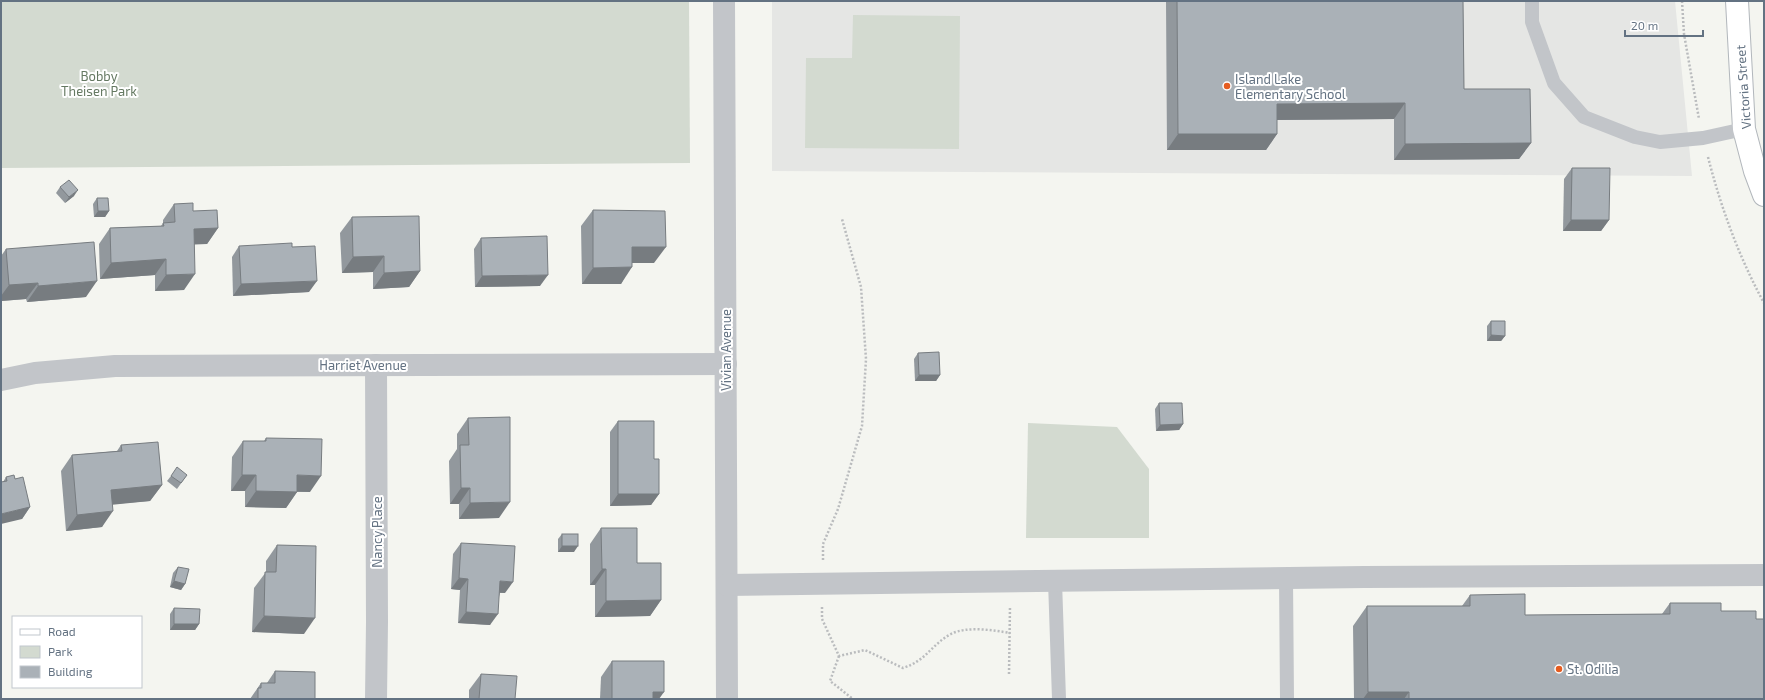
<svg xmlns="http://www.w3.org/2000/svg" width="1765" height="700" font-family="'Exo 2',sans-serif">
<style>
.built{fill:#e5e6e4}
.green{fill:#d3dad0}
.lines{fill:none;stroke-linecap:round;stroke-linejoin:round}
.secondary-casing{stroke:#b2b7bc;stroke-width:24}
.path{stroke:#babcbe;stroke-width:2.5;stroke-dasharray:2 2;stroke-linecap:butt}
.lane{stroke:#c2c5c9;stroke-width:14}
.street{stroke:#c2c5c9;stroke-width:22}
.secondary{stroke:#fff;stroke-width:22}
.wall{fill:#92989d}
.shaded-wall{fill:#777c80}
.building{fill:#aab1b7;stroke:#777c80}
.poi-dot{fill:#e55c20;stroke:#fff;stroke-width:1.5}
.labels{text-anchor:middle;stroke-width:4;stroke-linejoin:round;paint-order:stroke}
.park-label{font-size:13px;fill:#657962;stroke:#fff}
.poi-label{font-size:13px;fill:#637282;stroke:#fff;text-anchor:start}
.street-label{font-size:13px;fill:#637282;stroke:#fff}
</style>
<rect width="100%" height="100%" fill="#f4f5f0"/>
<!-- built -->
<path class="built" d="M 772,1 L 1675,1 L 1692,176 L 772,171 Z"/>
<!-- green -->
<g class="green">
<path d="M 1,1 L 689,1 L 690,163 L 1,168 Z"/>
<path d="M 853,15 L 960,16 L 959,149 L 805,148 L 806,58 L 852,58 Z"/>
<path d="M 1028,423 L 1117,427 L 1149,469 L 1149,538 L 1026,538 Z"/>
</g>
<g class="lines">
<!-- secondary casing -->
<g class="secondary-casing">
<path id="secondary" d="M 1737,1 L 1744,129 L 1755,171 L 1764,195"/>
</g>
<!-- path -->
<g class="path">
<path d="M 1682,1 L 1684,34 L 1699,119"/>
<path d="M 1708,157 C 1721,208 1739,257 1764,303"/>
<path d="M 823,560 L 823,544 L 838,509 L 862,426 L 866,359 L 861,287 L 842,219"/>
<path d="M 822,607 L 822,619 L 839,656 L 865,650 L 903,668 C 926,661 932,644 951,634 C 966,626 993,630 1010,633"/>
<path d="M 839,656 L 830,681 L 853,699"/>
<path d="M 1009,674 L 1010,606"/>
</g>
<!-- lane -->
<g class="lane">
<path d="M 1532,1 L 1532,22 L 1554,83 L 1584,117 L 1635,137 L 1660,142 L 1703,138 L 1744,129"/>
<path d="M 1286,578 L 1287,699"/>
<path d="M 1055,581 L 1059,699"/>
</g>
<!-- street -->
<g class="street">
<path d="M 724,1 L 727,699"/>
<path d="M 376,365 L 377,622 L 376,699"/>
<path d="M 1,380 L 35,373 L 115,366 L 726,364"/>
<path d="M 727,585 L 1364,577 L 1764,575"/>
</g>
<!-- secondary -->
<use href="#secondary" class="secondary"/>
</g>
<!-- wall -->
<g class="wall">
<path d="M 1166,1 L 1463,1 L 1464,89 L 1531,143 L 1519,159 L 1394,160 L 1394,119 L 1277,120 L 1277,134 L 1266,150 L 1167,150 Z"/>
<path d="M 1572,168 L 1609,220 L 1601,231 L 1563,231 L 1564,179 Z"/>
<path d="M 60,187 L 74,196 L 65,203 L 56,193 Z"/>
<path d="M 97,198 L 109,211 L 105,217 L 94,217 L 93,204 Z"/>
<path d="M 174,204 L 193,211 L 218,228 L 207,244 L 194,244 L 184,290 L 155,291 L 155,275 L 100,279 L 99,244 L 110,228 L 161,226 L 163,223 L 163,220 Z"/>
<path d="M 593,210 L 654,263 L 632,263 L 621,284 L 582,284 L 581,226 Z"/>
<path d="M 352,217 L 420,271 L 409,287 L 373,289 L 373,272 L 342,273 L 340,233 Z"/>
<path d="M 481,238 L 540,286 L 475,287 L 474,249 Z"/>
<path d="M 239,246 L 292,247 L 309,292 L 233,296 L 232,257 Z"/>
<path d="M 6,249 L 86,297 L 27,302 L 26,299 L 1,301 L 1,256 Z"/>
<path d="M 1491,321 L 1505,336 L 1501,341 L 1487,341 L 1487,326 Z"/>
<path d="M 918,353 L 940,375 L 936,381 L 915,381 L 914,359 Z"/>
<path d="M 1159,403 L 1183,424 L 1179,430 L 1156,431 L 1155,409 Z"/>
<path d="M 468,418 L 499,518 L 459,519 L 459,504 L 450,504 L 449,461 L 457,449 L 457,434 Z"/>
<path d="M 618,421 L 654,459 L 659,494 L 651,505 L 610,506 L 610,432 Z"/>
<path d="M 266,438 L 310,492 L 297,492 L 286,508 L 245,507 L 245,491 L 231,491 L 232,457 L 243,441 L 264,441 Z"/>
<path d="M 121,445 L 162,485 L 150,501 L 113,504 L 102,527 L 66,531 L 61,471 L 72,455 L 117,451 Z"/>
<path d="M 187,475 L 177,489 L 167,481 L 171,476 Z"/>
<path d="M 6,477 L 15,479 L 30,507 L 22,519 L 1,482 L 3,482 Z"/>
<path d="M 601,528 L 637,563 L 661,600 L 650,616 L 595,617 L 595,585 L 590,585 L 590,544 Z"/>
<path d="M 562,534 L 574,552 L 558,552 L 558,539 Z"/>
<path d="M 461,543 L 505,593 L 500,593 L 490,625 L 458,623 L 460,590 L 451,589 L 453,554 Z"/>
<path d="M 277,545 L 304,634 L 252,632 L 254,588 L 266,572 L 266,561 Z"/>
<path d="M 178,567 L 185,584 L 181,590 L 170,587 L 173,573 Z"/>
<path d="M 1470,595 L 1525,615 L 1662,614 L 1670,603 L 1721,611 L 1756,619 L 1764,699 L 1354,699 L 1353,626 L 1367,606 L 1462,606 Z"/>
<path d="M 174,608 L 199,624 L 195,630 L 170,630 L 170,614 Z"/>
<path d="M 612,661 L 659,699 L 600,699 L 601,677 Z"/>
<path d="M 275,671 L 315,699 L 250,699 L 261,683 L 267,683 Z"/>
<path d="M 481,674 L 515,699 L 469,699 L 469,690 Z"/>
</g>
<!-- shaded-wall -->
<g class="shaded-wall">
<path d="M 1405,103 L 1394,119 L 1266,120 L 1277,104 Z"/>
<path d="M 1178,134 L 1277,134 L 1266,150 L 1167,150 Z"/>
<path d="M 1531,143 L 1519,159 L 1394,160 L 1405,144 Z"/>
<path d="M 78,190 L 74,196 L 65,203 L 69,197 Z"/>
<path d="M 98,211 L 109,211 L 105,217 L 94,217 Z"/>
<path d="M 1571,220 L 1609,220 L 1601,231 L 1563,231 Z"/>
<path d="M 218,228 L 207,244 L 183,245 L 194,229 Z"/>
<path d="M 632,247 L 666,247 L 654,263 L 621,263 Z"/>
<path d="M 384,256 L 373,272 L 342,273 L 353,257 Z"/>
<path d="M 166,259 L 155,275 L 100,279 L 111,263 Z"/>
<path d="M 632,267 L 621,284 L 582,284 L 593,268 Z"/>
<path d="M 420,271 L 409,287 L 373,289 L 384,273 Z"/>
<path d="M 195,274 L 184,290 L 155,291 L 166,275 Z"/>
<path d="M 548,275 L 540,286 L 475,287 L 482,276 Z"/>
<path d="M 97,281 L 86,297 L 27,302 L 38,286 Z"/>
<path d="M 317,281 L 309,292 L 233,296 L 241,284 Z"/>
<path d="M 38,283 L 26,299 L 1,301 L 1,296 L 9,285 Z"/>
<path d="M 1491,335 L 1505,336 L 1501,341 L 1487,341 Z"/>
<path d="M 919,375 L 940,375 L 936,381 L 915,381 Z"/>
<path d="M 1183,424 L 1179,430 L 1156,431 L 1160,425 Z"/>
<path d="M 242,475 L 256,475 L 245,491 L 231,491 Z"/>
<path d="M 297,475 L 321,476 L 310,492 L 286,491 Z"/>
<path d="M 162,485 L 150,501 L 100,506 L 111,490 Z"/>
<path d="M 461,488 L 470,488 L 459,504 L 450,504 Z"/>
<path d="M 256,491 L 297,492 L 286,508 L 245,507 Z"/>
<path d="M 618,494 L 659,494 L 651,505 L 610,506 Z"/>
<path d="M 510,502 L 499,518 L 459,519 L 470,503 Z"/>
<path d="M 30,507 L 22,519 L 1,524 L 1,514 Z"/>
<path d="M 113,511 L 102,527 L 66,531 L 77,515 Z"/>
<path d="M 562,546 L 578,546 L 574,552 L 558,552 Z"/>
<path d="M 602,569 L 606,569 L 595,585 L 590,585 Z"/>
<path d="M 459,578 L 468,579 L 460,590 L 451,589 Z"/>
<path d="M 174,581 L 185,584 L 181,590 L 170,587 Z"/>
<path d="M 500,581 L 513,582 L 505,593 L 493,592 Z"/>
<path d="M 661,600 L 650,616 L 595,617 L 606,601 Z"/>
<path d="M 466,612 L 498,614 L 490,625 L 458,623 Z"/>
<path d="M 264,616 L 315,618 L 304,634 L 252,632 Z"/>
<path d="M 174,624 L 199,624 L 195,630 L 170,630 Z"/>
<path d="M 653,692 L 664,692 L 659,699 L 648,699 Z"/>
<path d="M 1368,692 L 1409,692 L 1404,699 L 1363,699 Z"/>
</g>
<!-- building -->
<g class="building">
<path d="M 1177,1 L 1463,1 L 1464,89 L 1530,89 L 1531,143 L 1405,144 L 1405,103 L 1277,104 L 1277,134 L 1178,134 Z"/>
<path d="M 1572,168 L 1610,168 L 1609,220 L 1571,220 Z"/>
<path d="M 69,180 L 78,190 L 69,197 L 60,187 Z"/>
<path d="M 97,198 L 108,198 L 109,211 L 98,211 Z"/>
<path d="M 193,203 L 193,211 L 217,210 L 218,228 L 194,229 L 195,274 L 166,275 L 166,259 L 111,263 L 110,228 L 164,226 L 163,223 L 175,222 L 174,204 Z"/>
<path d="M 593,210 L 665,211 L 666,247 L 632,247 L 632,267 L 593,268 Z"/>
<path d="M 419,216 L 420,271 L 384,273 L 384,256 L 353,257 L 352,217 Z"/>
<path d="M 547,236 L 548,275 L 482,276 L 481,238 Z"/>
<path d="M 94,242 L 97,281 L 38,286 L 38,283 L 9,285 L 6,249 Z"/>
<path d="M 292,243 L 292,247 L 315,246 L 317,281 L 241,284 L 239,246 Z"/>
<path d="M 1491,321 L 1505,321 L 1505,336 L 1491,335 Z"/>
<path d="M 939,352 L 940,375 L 919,375 L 918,353 Z"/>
<path d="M 1159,403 L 1182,403 L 1183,424 L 1160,425 Z"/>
<path d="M 510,417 L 510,502 L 470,503 L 470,488 L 461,488 L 460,445 L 469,445 L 468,418 Z"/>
<path d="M 618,421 L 654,421 L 654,459 L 659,459 L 659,494 L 618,494 Z"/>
<path d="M 266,438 L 322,439 L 321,476 L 297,475 L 297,492 L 256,491 L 256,475 L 242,475 L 243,441 L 266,441 Z"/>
<path d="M 158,442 L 162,485 L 111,490 L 113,511 L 77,515 L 72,455 L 122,451 L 121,445 Z"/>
<path d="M 177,467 L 187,475 L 181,483 L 171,476 Z"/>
<path d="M 14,475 L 15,479 L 23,477 L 30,507 L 1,514 L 1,481 L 1,482 L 7,481 L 6,477 Z"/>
<path d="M 601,528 L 637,528 L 637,563 L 661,563 L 661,600 L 606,601 L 606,569 L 602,569 Z"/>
<rect x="562" y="534" width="16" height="12"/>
<path d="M 461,543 L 515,546 L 513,582 L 500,581 L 498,614 L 466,612 L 468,579 L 459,578 Z"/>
<path d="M 277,545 L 316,546 L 315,618 L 264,616 L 265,572 L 276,572 Z"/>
<path d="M 178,567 L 189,569 L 185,584 L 174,581 Z"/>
<path d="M 1525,594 L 1525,615 L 1670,614 L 1670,603 L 1721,603 L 1721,611 L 1756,611 L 1756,619 L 1764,619 L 1764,699 L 1409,699 L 1409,692 L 1368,692 L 1367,606 L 1470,606 L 1470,595 Z"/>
<path d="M 174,608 L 200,609 L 199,624 L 174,624 Z"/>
<path d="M 612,661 L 664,661 L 664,692 L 653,692 L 653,699 L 612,699 Z"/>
<path d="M 275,671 L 315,672 L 315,699 L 258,699 L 258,688 L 261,688 L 261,683 L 275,683 Z"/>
<path d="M 481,674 L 517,676 L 515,699 L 479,699 Z"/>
</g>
<!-- markers -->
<g class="poi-dot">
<circle cx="1227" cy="86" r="4"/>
<circle cx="1559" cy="669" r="4"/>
</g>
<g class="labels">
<!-- park labels -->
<g class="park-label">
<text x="99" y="81">Bobby<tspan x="99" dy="15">Theisen Park</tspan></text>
</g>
<!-- poi labels -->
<g class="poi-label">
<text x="1235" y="84">Island Lake<tspan x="1235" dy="15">Elementary School</tspan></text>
<text x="1567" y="674">St. Odilia</text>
</g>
<!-- street labels -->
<g class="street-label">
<text transform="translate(1743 87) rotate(-94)" y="5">Victoria Street</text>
<text transform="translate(726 350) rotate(-90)" y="5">Vivian Avenue</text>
<text x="363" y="370">Harriet Avenue</text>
<text transform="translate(377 532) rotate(-90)" y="5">Nancy Place</text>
</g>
</g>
<!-- border -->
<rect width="1765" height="700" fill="none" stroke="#637282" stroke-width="4"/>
<!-- legend -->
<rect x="12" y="616" width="130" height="72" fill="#ffffff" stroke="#c1c7cd"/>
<rect x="20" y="629" width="20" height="6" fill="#ffffff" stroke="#c1c7cd"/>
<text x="48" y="636" font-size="12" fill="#637282">Road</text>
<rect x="20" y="646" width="20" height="12" fill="#d3dad0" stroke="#c1c7cd"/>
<text x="48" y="656" font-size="12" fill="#637282">Park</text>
<rect x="20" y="666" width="20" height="12" fill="#aab1b7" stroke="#c1c7cd"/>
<text x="48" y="676" font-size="12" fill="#637282">Building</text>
<!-- scale -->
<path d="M1625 30v6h78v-6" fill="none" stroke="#637282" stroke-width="2"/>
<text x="1631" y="30" font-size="12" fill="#637282" stroke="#ffffff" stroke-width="3" paint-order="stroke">20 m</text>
</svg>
